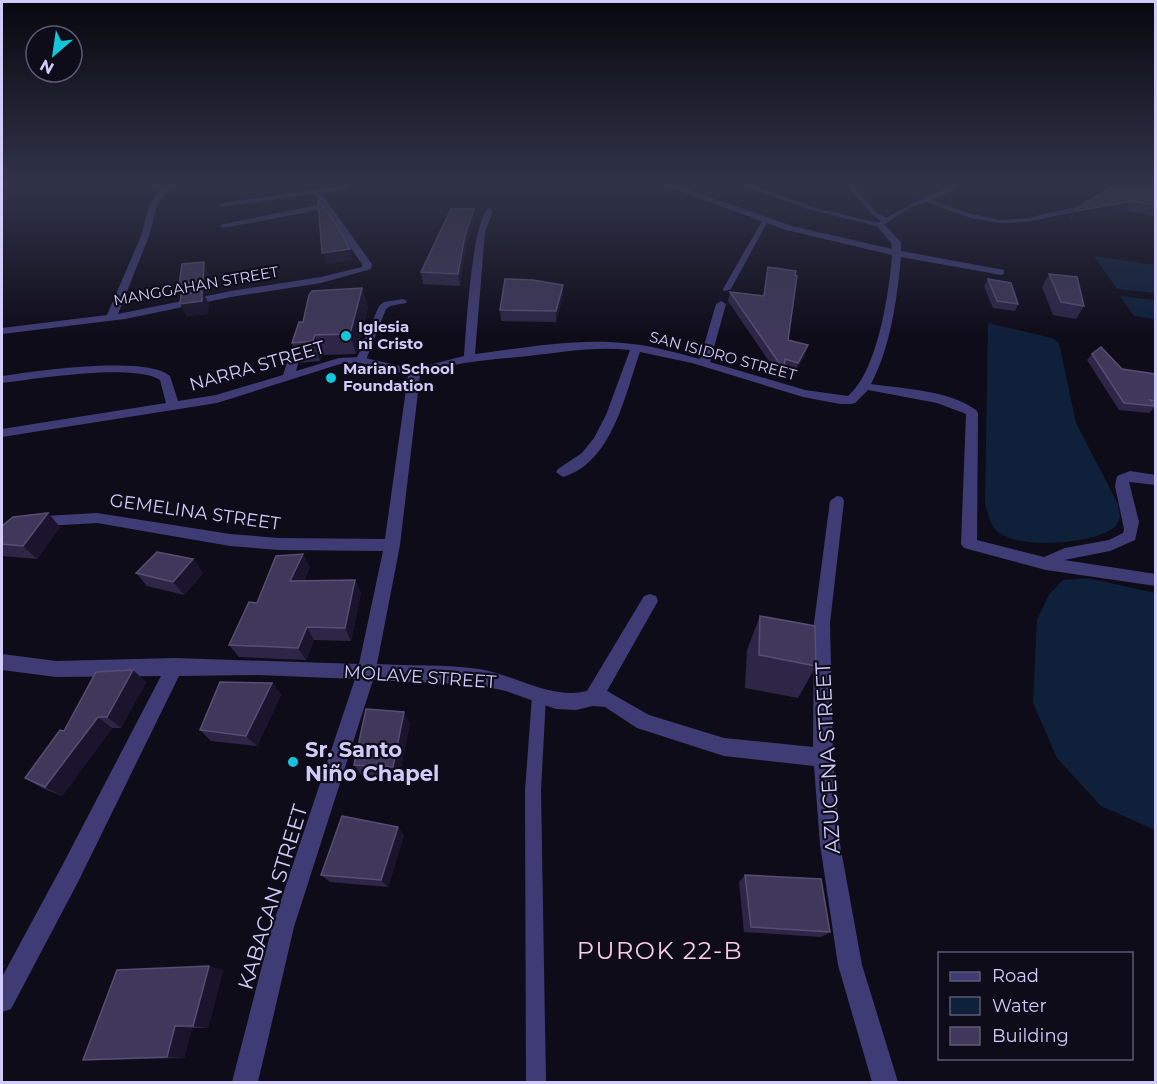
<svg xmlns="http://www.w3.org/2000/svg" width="1157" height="1084" font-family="Montserrat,sans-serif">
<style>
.water{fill:#0f203b}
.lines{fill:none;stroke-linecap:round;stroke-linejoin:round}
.lane{fill:#3f3c75;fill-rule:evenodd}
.street{fill:#3f3c75;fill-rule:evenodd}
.wall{fill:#2d2647}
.shaded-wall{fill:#1a142d}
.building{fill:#3f385a;stroke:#564f73;stroke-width:1.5}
.poi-dot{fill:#15c5db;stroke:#0f0c1a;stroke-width:2}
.labels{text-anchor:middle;stroke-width:4.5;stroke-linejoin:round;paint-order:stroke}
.far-street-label{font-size:15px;fill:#d1cbfa;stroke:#0f0c1a}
.far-poi-label{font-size:15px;font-weight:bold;fill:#d1cbfa;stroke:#0f0c1a;text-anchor:start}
.street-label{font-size:18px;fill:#d1cbfa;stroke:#0f0c1a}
.near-poi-label{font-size:21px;font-weight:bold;fill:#d1cbfa;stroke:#0f0c1a;text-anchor:start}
.near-street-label{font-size:21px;fill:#d1cbfa;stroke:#0f0c1a}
.near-neighbourhood-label{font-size:24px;letter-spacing:1.5px;fill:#facce9;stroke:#0f0c1a}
</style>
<rect width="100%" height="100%" fill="#0f0c1a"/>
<!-- water -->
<g class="water">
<path d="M 1094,256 L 1155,265 L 1155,293 L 1117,289 Z"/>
<path d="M 1120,296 L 1155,300 L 1155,319 L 1134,316 Z"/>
<path d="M 988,323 L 1052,338 L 1059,343 L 1076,423 L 1118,504 L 1120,518 C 1118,522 1116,527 1112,529 C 1089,544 1021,549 999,533 C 990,526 988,514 985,503 Z"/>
<path d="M 1087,578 L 1155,593 L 1155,830 L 1101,806 L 1057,758 L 1033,703 L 1037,620 L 1049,595 L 1063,580 Z"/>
</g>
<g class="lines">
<!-- lane -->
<g class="lane">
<path d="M 739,184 L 749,184 L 812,207 L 879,223 L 881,221 L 872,214 L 845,184 L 852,184 L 876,212 L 886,218 L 922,198 L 954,186 L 957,188 L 956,189 L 932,200 L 968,213 L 999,220 L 1028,218 L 1083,205 L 1086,207 C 1078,212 1065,214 1055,216 C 1001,230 976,221 926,202 L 910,208 L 880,227 L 808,209 Z"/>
<path d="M 765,219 L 768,221 L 731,289 L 724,291 L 723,289 L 762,221 Z"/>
<path d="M 403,299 L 407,301 L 406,303 L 390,306 L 386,309 L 366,360 L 364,362 L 358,362 L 356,360 L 379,306 L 384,302 Z"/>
<path d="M 539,689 L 544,691 L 546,696 L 541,791 L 546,1082 L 526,1082 L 525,791 L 532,696 L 534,691 Z"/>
</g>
<!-- street -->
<g class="street">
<path d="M 164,184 L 172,184 L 157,205 L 149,236 L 118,314 L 231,291 L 321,277 L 362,267 L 362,264 L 324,209 L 223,228 L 219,225 L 321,204 L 314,194 L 220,207 L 219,205 L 223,203 L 349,185 L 349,189 L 321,193 L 372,264 L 371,269 L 321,283 L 231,297 L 125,319 L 2,334 L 2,328 L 107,315 L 141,236 L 149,205 Z"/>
<path d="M 660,184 L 672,184 L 792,226 L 892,249 L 891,243 L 876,225 L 883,223 L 901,242 L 901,251 L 1004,270 L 1004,274 L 1001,275 L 901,257 C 897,299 891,346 871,384 C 905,389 948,390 976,410 L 978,413 L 977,540 L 1044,557 L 1065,548 L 1109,540 L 1123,533 L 1124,529 L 1115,486 L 1117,476 L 1130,471 L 1156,475 L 1156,485 L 1129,482 L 1139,522 L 1135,540 L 1110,551 L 1064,560 L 1156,574 L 1156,586 L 1046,570 L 964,548 L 961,544 L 966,414 L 937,403 L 868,390 L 855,403 L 851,404 L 840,404 L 803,397 L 692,363 L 640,352 C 625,394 613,462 563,477 L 556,472 L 558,469 L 582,453 L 594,438 L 606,415 L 630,350 C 596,346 562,352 528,356 C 491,360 455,361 420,375 L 400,545 L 377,664 C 410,666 446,664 479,669 C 516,675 550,700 587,691 L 644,596 L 650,594 L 656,596 L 658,601 L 607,691 L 649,715 L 724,738 L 813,747 L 814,623 L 830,501 L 837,496 L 842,497 L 844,501 L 830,623 L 833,757 L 840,844 L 862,965 L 898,1082 L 872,1082 L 838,965 L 820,844 L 814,766 L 724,756 L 637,728 L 605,707 L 593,706 L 576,710 L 556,709 L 506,691 L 478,685 L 373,680 L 294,927 L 258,1082 L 232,1082 L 272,927 L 355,679 L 259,675 L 179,676 L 78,882 L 11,1009 L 2,1012 L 2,977 L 62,866 L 161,676 L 56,677 L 2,670 L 2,654 L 56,661 L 175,658 L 359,664 L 383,551 L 279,550 L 230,546 L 97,523 L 29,527 L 7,546 L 2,548 L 2,533 L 13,522 L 27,517 L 97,513 L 230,534 L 279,538 L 385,539 L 408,375 L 361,363 L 340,364 L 217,403 L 2,437 L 2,429 L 166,403 L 160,380 C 134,363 36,379 2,383 L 2,376 C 35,371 146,355 170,376 L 178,401 L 216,395 L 283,375 L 297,333 L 302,330 L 307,333 L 296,371 L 339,358 L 361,357 L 413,369 L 464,356 C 466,332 472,218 489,208 L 493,211 L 485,232 L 475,354 C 522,348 576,338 623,343 C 649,345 674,352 700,359 L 716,304 L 721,301 L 726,304 L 710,362 L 805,390 L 848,396 C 878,371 889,293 892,255 L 786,230 Z"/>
</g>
</g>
<!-- wall -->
<g class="wall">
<path d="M 1108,184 L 1155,184 L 1155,216 L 1127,211 L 1070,221 L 1069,219 L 1075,209 L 1108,190 Z"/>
<path d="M 475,221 L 466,246 L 460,286 L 423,284 L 421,272 Z"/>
<path d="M 768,267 L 795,275 L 788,340 L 805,355 L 795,372 L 784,369 L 781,379 L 728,301 L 730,292 L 763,296 Z"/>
<path d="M 1049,274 L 1084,306 L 1076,319 L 1053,315 L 1042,287 Z"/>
<path d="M 988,279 L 1018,304 L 1015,311 L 993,308 L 984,286 Z"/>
<path d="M 563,285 L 563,295 L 556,322 L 501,321 L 500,310 Z"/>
<path d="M 362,288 L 368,308 L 356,354 L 322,355 L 320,361 L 300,363 L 292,343 L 303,322 Z"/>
<path d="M 1092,354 L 1122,369 L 1155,374 L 1155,408 L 1154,408 L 1149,413 L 1119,410 L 1087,360 Z"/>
<path d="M 48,513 L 60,527 L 37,559 L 2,556 L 2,526 Z"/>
<path d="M 193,559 L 203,573 L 184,595 L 147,586 L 136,573 Z"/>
<path d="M 310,567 L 304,581 L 355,580 L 361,593 L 351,641 L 314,640 L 306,660 L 239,657 L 229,645 L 257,603 Z"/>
<path d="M 760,616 L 816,666 L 798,698 L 745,688 L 747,650 Z"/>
<path d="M 133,670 L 146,682 L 121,728 L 112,728 L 62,796 L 42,788 L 25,778 L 64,731 Z"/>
<path d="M 272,683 L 281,695 L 257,746 L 211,741 L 200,730 Z"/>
<path d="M 410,723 L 399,777 L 361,775 L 354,765 Z"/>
<path d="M 404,835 L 388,887 L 330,882 L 321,875 Z"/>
<path d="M 745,875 L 830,932 L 821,937 L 744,932 L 739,882 Z"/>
<path d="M 223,970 L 208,1028 L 192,1028 L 184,1058 L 103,1060 L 83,1060 Z"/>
</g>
<!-- shaded-wall -->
<g class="shaded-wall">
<path d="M 1133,201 L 1127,211 L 1070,221 L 1076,211 Z"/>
<path d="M 474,209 L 475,221 L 466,246 L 460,286 L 458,274 L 465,235 Z"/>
<path d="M 350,249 L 353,260 L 326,264 L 322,253 Z"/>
<path d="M 204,262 L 209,275 L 209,293 L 204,294 L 209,304 L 208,314 L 187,317 L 180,304 L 185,298 L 179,285 Z"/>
<path d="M 563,285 L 563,295 L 556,322 L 556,311 Z"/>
<path d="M 362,288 L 368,308 L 356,354 L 350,334 Z"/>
<path d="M 315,335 L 322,355 L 320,361 L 313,341 Z"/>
<path d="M 808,345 L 805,355 L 795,372 L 798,363 Z"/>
<path d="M 48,513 L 60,527 L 37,559 L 23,546 Z"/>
<path d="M 303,554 L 310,567 L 298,593 L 290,581 Z"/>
<path d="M 193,559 L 203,573 L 184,595 L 173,582 Z"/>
<path d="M 355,580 L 361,593 L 351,641 L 345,628 Z"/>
<path d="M 307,627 L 314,640 L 306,660 L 298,648 Z"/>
<path d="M 133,670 L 146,682 L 121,728 L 107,717 Z"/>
<path d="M 272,683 L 281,695 L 257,746 L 246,736 Z"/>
<path d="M 404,712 L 410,723 L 399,777 L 393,767 Z"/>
<path d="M 98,717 L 112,728 L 62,796 L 45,787 Z"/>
<path d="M 398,827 L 404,835 L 388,887 L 381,880 Z"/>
<path d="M 2,964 L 5,965 L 2,971 Z"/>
<path d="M 209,966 L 223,970 L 208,1028 L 193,1026 Z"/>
<path d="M 175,1026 L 192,1028 L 184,1058 L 167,1057 Z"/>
</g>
<!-- building -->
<g class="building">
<path d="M 1114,184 L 1155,184 L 1155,205 L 1133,201 L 1076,211 L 1075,209 L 1114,186 Z"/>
<path d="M 318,201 L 335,223 L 350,249 L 322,253 Z"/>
<path d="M 451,209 L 474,209 L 465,235 L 458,274 L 421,272 Z"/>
<path d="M 204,262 L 203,280 L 179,285 L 182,264 Z"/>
<path d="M 768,267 L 796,271 L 795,275 L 797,276 L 788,340 L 808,345 L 798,363 L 785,359 L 784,370 L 730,292 L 764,296 Z"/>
<path d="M 1049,274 L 1077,277 L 1084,306 L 1061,302 Z"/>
<path d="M 505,279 L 533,280 L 563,285 L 556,311 L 500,310 Z"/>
<path d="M 988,279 L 1011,283 L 1018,304 L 997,301 Z"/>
<path d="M 362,288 L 350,334 L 315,335 L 313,341 L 292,343 L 299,322 L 303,322 L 309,295 L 312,291 Z"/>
<path d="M 202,291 L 202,301 L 180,304 L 181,295 Z"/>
<path d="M 1101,347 L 1122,369 L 1155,374 L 1155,401 L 1150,400 L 1155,406 L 1124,403 L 1092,354 Z"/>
<path d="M 48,513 L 23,546 L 2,544 L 2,526 L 13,517 Z"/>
<path d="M 157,552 L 193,559 L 173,582 L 136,573 Z"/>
<path d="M 303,554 L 290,581 L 355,580 L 345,628 L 307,627 L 298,648 L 229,645 L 249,602 L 257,603 L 276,556 Z"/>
<path d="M 760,616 L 815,626 L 816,666 L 759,655 Z"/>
<path d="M 133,670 L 107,717 L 98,717 L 45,787 L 25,778 L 60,730 L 64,731 L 96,672 Z"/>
<path d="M 220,682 L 272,683 L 246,736 L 200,730 Z"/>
<path d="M 366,709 L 404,712 L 393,767 L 354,765 Z"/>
<path d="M 342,816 L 398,827 L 381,880 L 321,875 Z"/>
<path d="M 745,875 L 821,879 L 830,932 L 751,927 Z"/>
<path d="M 209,966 L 193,1026 L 175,1026 L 167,1057 L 83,1060 L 117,970 Z"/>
</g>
<!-- sky -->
<linearGradient id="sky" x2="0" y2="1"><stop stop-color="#08070e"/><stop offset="0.55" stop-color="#313449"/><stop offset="1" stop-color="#313449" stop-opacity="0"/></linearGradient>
<rect width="1157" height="336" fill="url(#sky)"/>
<!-- markers -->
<g class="poi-dot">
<circle cx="346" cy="336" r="6"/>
<circle cx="331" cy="378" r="6"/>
<circle cx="293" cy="762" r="6"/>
</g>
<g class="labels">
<!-- far-street labels -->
<g class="far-street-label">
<text transform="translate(196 286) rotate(-10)" y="5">MANGGAHAN STREET</text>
<text transform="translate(723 356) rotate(15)" y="5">SAN ISIDRO STREET</text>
</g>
<!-- far-poi labels -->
<g class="far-poi-label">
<text x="358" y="332">Iglesia<tspan x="358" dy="17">ni Cristo</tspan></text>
<text x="343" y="374">Marian School<tspan x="343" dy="17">Foundation</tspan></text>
</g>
<!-- street labels -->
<g class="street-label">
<text transform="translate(257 366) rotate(-16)" y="6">NARRA STREET</text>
<text transform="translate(195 512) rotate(8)" y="6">GEMELINA STREET</text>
<text transform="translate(420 677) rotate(4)" y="6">MOLAVE STREET</text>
</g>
<!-- near-poi labels -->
<g class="near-poi-label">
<text x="305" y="757">Sr. Santo<tspan x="305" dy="24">Niño Chapel</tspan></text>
</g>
<!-- near-street labels -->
<g class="near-street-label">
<text transform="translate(828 758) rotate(-93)" y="7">AZUCENA STREET</text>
<text transform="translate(273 897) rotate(-73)" y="7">KABACAN STREET</text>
</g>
<!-- near-neighbourhood labels -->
<g class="near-neighbourhood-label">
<text x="660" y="959">PUROK 22-B</text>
</g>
</g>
<!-- border -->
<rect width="1157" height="1084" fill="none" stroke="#d1cbfa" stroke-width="6"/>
<!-- legend -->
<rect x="938" y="952" width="195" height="108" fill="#0f0c1a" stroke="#5d5874" stroke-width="1.5"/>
<rect x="950" y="972" width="30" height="9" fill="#3f3c75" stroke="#5d5874" stroke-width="1.5"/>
<text x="992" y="982" font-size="18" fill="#d1cbfa">Road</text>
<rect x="950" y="997" width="30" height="18" fill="#0f203b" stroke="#5d5874" stroke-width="1.5"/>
<text x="992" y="1012" font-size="18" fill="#d1cbfa">Water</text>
<rect x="950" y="1027" width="30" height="18" fill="#3f385a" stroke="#5d5874" stroke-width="1.5"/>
<text x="992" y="1042" font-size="18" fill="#d1cbfa">Building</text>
<!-- north arrow -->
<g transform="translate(54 54) rotate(209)"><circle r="28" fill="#0f0c1a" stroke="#5d5874" stroke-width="1.5"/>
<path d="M0-4.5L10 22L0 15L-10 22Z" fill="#15c5db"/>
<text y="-9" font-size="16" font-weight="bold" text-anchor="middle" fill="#d1cbfa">N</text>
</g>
</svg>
